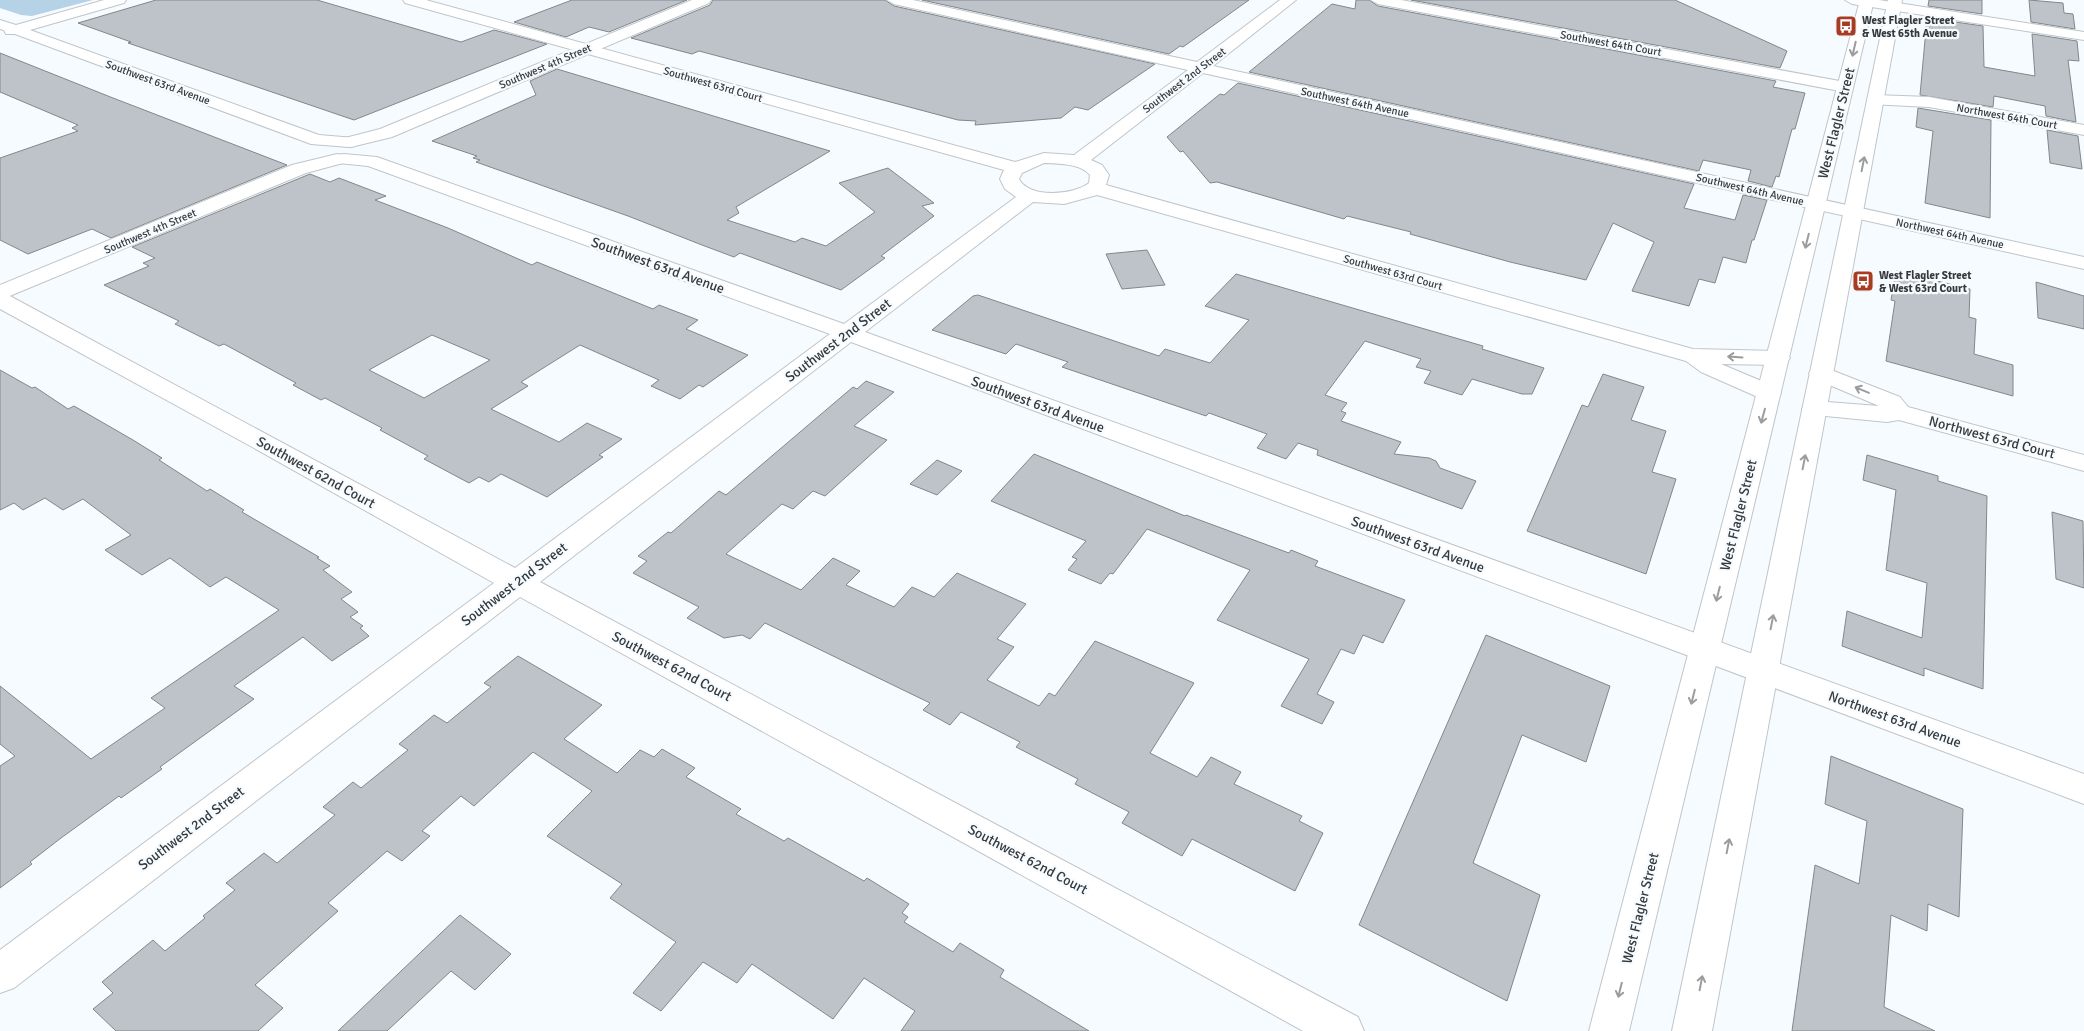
<svg xmlns="http://www.w3.org/2000/svg" width="2084" height="1031" font-family="Signika,sans-serif">
<style>
.green{fill:#b6d2e6}
.building{fill:#bdc3c8;stroke:#81878b;fill-rule:evenodd}
.lines{fill:none;stroke-linecap:round;stroke-linejoin:round}
.street-casing{stroke:#bfc5c9;stroke-width:2}
.secondary-casing{stroke:#bfc5c9;stroke-width:2}
.street{fill:#fff;fill-rule:evenodd}
.secondary{fill:#fff;fill-rule:evenodd}
.oneway{stroke:#9a9c9d}
.labels{text-anchor:middle;stroke-width:4.5;stroke-linejoin:round;paint-order:stroke}
.far-poi-label{font-size:11px;font-weight:bold;fill:#36393b;stroke:#f6fbff;text-anchor:start}
.far-street-label{font-size:11px;fill:#36393b;stroke:#f6fbff}
.street-label{font-size:14px;fill:#36393b;stroke:#f6fbff}
</style>
<rect width="100%" height="100%" fill="#f6fbff"/>
<!-- green -->
<path class="green" d="M 0,0 L 93,0 L 32,16 L 21,15 L 0,8 Z"/>
<!-- building -->
<g class="building">
<path d="M 156,0 L 317,0 L 461,42 L 494,30 L 547,44 L 354,120 L 128,43 L 131,42 L 78,23 Z"/>
<path d="M 572,0 L 687,0 L 609,32 L 589,27 L 566,37 L 514,22 Z"/>
<path d="M 713,0 L 885,0 L 894,6 L 1155,64 L 1088,110 L 1075,107 L 1061,118 L 975,125 L 976,121 L 958,120 L 699,51 L 692,54 L 631,38 L 710,5 Z"/>
<path d="M 922,0 L 1249,0 L 1183,47 L 1180,46 L 1169,54 Z"/>
<path d="M 1356,0 L 1369,0 L 1378,6 L 1776,81 L 1773,87 L 1805,93 L 1795,129 L 1792,129 L 1779,177 L 1776,176 L 1772,187 L 1748,181 L 1751,170 L 1703,160 L 1699,171 L 1249,72 L 1332,4 L 1355,9 Z"/>
<path d="M 1411,0 L 1675,0 L 1787,51 L 1780,68 Z"/>
<path d="M 1929,0 L 1982,0 L 1982,14 L 1928,6 Z"/>
<path d="M 2029,0 L 2063,3 L 2064,13 L 2073,14 L 2075,29 L 2031,22 Z"/>
<path d="M 1927,18 L 1983,26 L 1984,67 L 2035,76 L 2032,34 L 2077,41 L 2079,61 L 2068,60 L 2076,122 L 2046,116 L 2045,106 L 1994,96 L 1993,107 L 1920,95 Z"/>
<path d="M 0,53 L 113,98 L 287,165 L 111,238 L 92,229 L 28,254 L 0,240 L 0,158 L 78,131 L 72,128 L 78,125 L 0,92 Z"/>
<path d="M 557,69 L 830,151 L 736,207 L 739,213 L 727,220 L 795,242 L 802,238 L 826,246 L 875,212 L 839,183 L 888,168 L 934,203 L 922,206 L 934,216 L 881,256 L 885,258 L 841,290 L 740,253 L 734,257 L 702,245 L 628,216 L 476,162 L 480,160 L 473,158 L 477,156 L 432,141 L 536,95 L 530,81 Z"/>
<path d="M 1238,83 L 1694,184 L 1684,208 L 1735,220 L 1743,195 L 1767,200 L 1754,240 L 1752,240 L 1746,263 L 1723,257 L 1715,283 L 1699,279 L 1689,306 L 1632,291 L 1654,242 L 1613,223 L 1586,280 L 1510,262 L 1410,234 L 1411,232 L 1347,216 L 1344,219 L 1217,182 L 1210,183 L 1183,151 L 1180,152 L 1167,137 L 1220,94 L 1224,95 Z"/>
<path d="M 1918,108 L 1991,120 L 1990,218 L 1925,203 L 1933,131 L 1916,127 Z"/>
<path d="M 2047,130 L 2078,136 L 2082,169 L 2050,163 Z"/>
<path d="M 310,174 L 330,182 L 339,178 L 386,196 L 375,200 L 448,228 L 532,265 L 537,262 L 653,309 L 659,305 L 698,320 L 686,329 L 748,355 L 703,387 L 699,385 L 680,399 L 651,386 L 659,380 L 580,345 L 521,382 L 528,386 L 491,409 L 559,442 L 587,423 L 622,439 L 599,455 L 603,457 L 547,497 L 501,474 L 489,482 L 479,477 L 469,483 L 424,459 L 428,456 L 380,430 L 382,428 L 325,398 L 321,400 L 293,385 L 296,383 L 224,344 L 219,346 L 175,324 L 179,321 L 104,285 L 149,266 L 143,263 L 155,258 L 132,247 ZM 432,335 L 490,360 L 424,398 L 369,370 Z"/>
<path d="M 1147,250 L 1165,285 L 1122,289 L 1106,254 Z"/>
<path d="M 1896,271 L 1970,289 L 1969,317 L 1976,319 L 1974,354 L 2013,365 L 2013,396 L 1886,361 L 1895,301 L 1891,300 Z"/>
<path d="M 1236,274 L 1483,346 L 1482,349 L 1544,368 L 1532,394 L 1522,394 L 1472,379 L 1462,395 L 1424,383 L 1431,371 L 1416,367 L 1421,359 L 1365,341 L 1325,395 L 1347,403 L 1341,411 L 1346,413 L 1341,421 L 1401,442 L 1394,454 L 1429,458 L 1436,461 L 1440,468 L 1476,481 L 1462,509 L 1317,455 L 1318,450 L 1298,443 L 1286,459 L 1257,448 L 1267,434 L 1209,413 L 1206,416 L 1062,367 L 1068,362 L 1016,344 L 1006,354 L 932,330 L 973,296 L 978,295 L 1159,356 L 1165,349 L 1210,363 L 1249,320 L 1205,306 Z"/>
<path d="M 2036,282 L 2084,296 L 2084,329 L 2038,318 Z"/>
<path d="M 0,370 L 32,388 L 35,387 L 68,409 L 74,406 L 133,440 L 162,458 L 159,460 L 207,491 L 210,489 L 244,510 L 242,512 L 319,557 L 317,558 L 330,566 L 323,570 L 352,592 L 341,599 L 358,612 L 350,617 L 363,626 L 360,628 L 369,636 L 332,661 L 303,637 L 234,686 L 254,699 L 160,767 L 162,769 L 121,798 L 119,796 L 61,838 L 30,862 L 32,864 L 0,888 L 0,766 L 15,756 L 0,744 L 0,686 L 91,759 L 165,708 L 151,698 L 279,610 L 226,577 L 210,587 L 170,558 L 142,575 L 105,550 L 131,535 L 83,499 L 63,510 L 45,498 L 23,510 L 14,503 L 0,510 Z"/>
<path d="M 1603,374 L 1644,387 L 1631,420 L 1666,431 L 1652,472 L 1676,479 L 1646,574 L 1527,531 L 1582,405 L 1588,407 Z"/>
<path d="M 866,381 L 894,392 L 854,426 L 887,440 L 825,496 L 813,491 L 793,509 L 782,504 L 726,554 L 801,590 L 833,558 L 860,571 L 846,585 L 894,607 L 912,587 L 934,597 L 957,573 L 1026,604 L 997,639 L 1014,647 L 987,680 L 1039,706 L 1049,693 L 1055,696 L 1095,641 L 1194,683 L 1150,753 L 1197,777 L 1211,757 L 1241,772 L 1234,784 L 1302,816 L 1299,821 L 1323,833 L 1295,891 L 1192,839 L 1182,856 L 1122,823 L 1129,812 L 1075,784 L 1078,779 L 1016,747 L 1020,742 L 961,712 L 950,725 L 923,710 L 930,703 L 765,623 L 750,639 L 742,635 L 724,638 L 687,618 L 699,607 L 633,573 L 647,561 L 638,556 L 668,532 L 671,533 L 719,491 L 726,495 L 853,387 L 857,389 Z"/>
<path d="M 1034,454 L 1185,516 L 1186,515 L 1289,553 L 1291,550 L 1318,561 L 1315,566 L 1405,600 L 1383,643 L 1363,635 L 1354,654 L 1341,649 L 1317,694 L 1334,702 L 1322,724 L 1281,706 L 1309,659 L 1217,620 L 1250,570 L 1147,529 L 1113,574 L 1110,573 L 1101,584 L 1068,570 L 1077,559 L 1072,557 L 1086,541 L 991,501 Z"/>
<path d="M 1867,455 L 1938,476 L 1938,481 L 1987,496 L 1983,689 L 1924,668 L 1924,676 L 1842,646 L 1847,611 L 1922,638 L 1927,583 L 1886,570 L 1896,490 L 1863,480 Z"/>
<path d="M 937,460 L 962,471 L 937,495 L 910,484 Z"/>
<path d="M 2052,512 L 2083,521 L 2084,588 L 2056,579 Z"/>
<path d="M 1486,635 L 1610,686 L 1586,762 L 1522,735 L 1473,863 L 1540,895 L 1507,1001 L 1359,925 Z"/>
<path d="M 518,656 L 602,705 L 564,739 L 617,773 L 640,750 L 654,757 L 662,749 L 695,768 L 686,777 L 741,809 L 736,814 L 784,841 L 788,838 L 864,881 L 867,878 L 909,904 L 902,913 L 908,917 L 904,922 L 953,952 L 960,943 L 1004,970 L 1000,977 L 1089,1031 L 901,1031 L 915,1011 L 864,978 L 833,1019 L 752,964 L 737,983 L 703,962 L 661,1011 L 633,993 L 676,942 L 610,898 L 622,884 L 547,836 L 592,791 L 533,752 L 474,806 L 461,796 L 422,831 L 430,836 L 402,861 L 387,851 L 328,903 L 338,911 L 255,985 L 283,1008 L 258,1031 L 116,1031 L 93,1009 L 113,993 L 102,982 L 153,940 L 165,951 L 205,918 L 203,916 L 235,890 L 226,883 L 264,853 L 277,863 L 335,815 L 323,807 L 353,782 L 361,788 L 408,750 L 399,744 L 434,715 L 447,723 L 491,687 L 484,683 Z"/>
<path d="M 1831,756 L 1963,809 L 1959,917 L 1928,904 L 1927,931 L 1891,915 L 1884,1007 L 1935,1031 L 1792,1031 L 1815,865 L 1859,884 L 1867,821 L 1825,804 Z"/>
<path d="M 460,915 L 511,954 L 475,990 L 451,971 L 387,1031 L 338,1031 Z"/>
</g>
<g class="lines">
<!-- street casing -->
<g class="street-casing">
<g id="street">
<path d="M 104,0 L 126,0 L 124,3 L 30,30 L 319,135 L 355,138 L 358,142 L 355,146 L 349,147 L 311,144 L 15,34 L 6,34 L 4,30 L 0,29 L 0,20 L 16,25 Z"/>
<path d="M 403,0 L 426,0 L 1015,162 L 1044,153 L 1074,155 L 1188,70 L 894,4 L 887,0 L 913,0 L 1197,62 L 1280,0 L 1296,0 L 1213,66 L 2084,257 L 2084,269 L 1203,73 L 1091,160 L 1102,165 L 1109,175 L 1106,185 L 1693,349 L 1778,351 L 1786,353 L 1790,358 L 1786,363 L 1778,365 L 1721,364 L 1778,388 L 1781,393 L 1778,398 L 1769,400 L 1760,398 L 1701,372 L 1686,361 L 1097,195 L 1064,204 L 1033,202 L 865,332 L 2084,774 L 2084,804 L 851,342 L 540,582 L 1358,1017 L 1364,1031 L 1303,1031 L 520,597 L 14,988 L 0,993 L 0,950 L 494,583 L 254,448 L 0,309 L 0,293 L 8,295 L 515,568 L 830,334 L 368,166 L 338,163 L 335,159 L 338,155 L 344,154 L 377,157 L 844,324 L 1016,197 L 1005,189 L 1000,179 L 1004,170 L 405,3 ZM 1044,163 C 1059,164 1080,163 1090,175 L 1089,183 C 1074,195 1029,199 1019,179 L 1022,173 Z"/>
<path d="M 1371,0 L 1401,0 L 1845,82 L 1851,84 L 1853,87 L 1851,90 L 1845,92 L 1378,4 Z"/>
<path d="M 1845,0 L 1879,0 L 2084,32 L 2084,40 L 1852,4 Z"/>
<path d="M 1875,95 L 1929,97 L 2084,125 L 2084,135 L 1929,107 L 1869,104 L 1867,100 L 1869,96 Z"/>
<path d="M 1821,366 L 1900,397 L 1908,407 L 2084,455 L 2084,471 L 1899,420 L 1887,422 L 1805,414 L 1802,409 L 1805,404 L 1814,401 L 1879,406 L 1813,378 L 1809,373 L 1813,368 Z"/>
</g>
</g>
<!-- secondary casing -->
<g class="secondary-casing">
<g id="secondary">
<path d="M 692,0 L 711,0 L 709,3 L 392,137 L 351,147 L 345,146 L 342,142 L 345,138 L 380,129 Z"/>
<path d="M 1860,0 L 1874,0 L 1629,1031 L 1589,1031 Z"/>
<path d="M 1888,0 L 1902,0 L 1712,1031 L 1672,1031 Z"/>
<path d="M 337,154 L 343,155 L 346,159 L 343,163 L 306,173 L 0,300 L 0,285 L 292,165 Z"/>
</g>
</g>
<!-- street -->
<use href="#street" class="street"/>
<!-- secondary -->
<use href="#secondary" class="secondary"/>
</g>
<!-- one-way arrows -->
<defs><path id="oneway-shaft" d="M-6 0H5M1.5-3L5.5 0L1.5 3" fill="none" stroke-width="1.6" stroke-linecap="round" stroke-linejoin="round" transform="scale(1.25)"/></defs>
<g class="oneway">
<use href="#oneway-shaft" transform="translate(1854 49) rotate(103)"/>
<use href="#oneway-shaft" transform="translate(1863 164) rotate(-79)"/>
<use href="#oneway-shaft" transform="translate(1807 241) rotate(104)"/>
<use href="#oneway-shaft" transform="translate(1735 357) rotate(-176)"/>
<use href="#oneway-shaft" transform="translate(1862 390) rotate(-157)"/>
<use href="#oneway-shaft" transform="translate(1763 416) rotate(105)"/>
<use href="#oneway-shaft" transform="translate(1804 462) rotate(-79)"/>
<use href="#oneway-shaft" transform="translate(1718 594) rotate(104)"/>
<use href="#oneway-shaft" transform="translate(1772 622) rotate(-79)"/>
<use href="#oneway-shaft" transform="translate(1693 697) rotate(104)"/>
<use href="#oneway-shaft" transform="translate(1728 846) rotate(-79)"/>
<use href="#oneway-shaft" transform="translate(1701 983) rotate(-79)"/>
<use href="#oneway-shaft" transform="translate(1620 990) rotate(104)"/>
</g>
<!-- icons -->
<defs>
<g id="bus-square" transform="scale(1.125)"><rect x="-9" y="-9" width="18" height="18" rx="4" fill="#a63d22" stroke="#f6fbff"/><path d="M-5-6H5V4H4V6H2V4H-2V6H-4V4H-5ZM-3.5-4V0h7V-4ZM-3.5 1.2v1.5H-2V1.2ZM2 1.2v1.5H3.5V1.2Z" fill="#fff"/></g>
</defs>
<g fill-rule="evenodd">
<use href="#bus-square" x="1846" y="26"/>
<use href="#bus-square" x="1863" y="281"/>
</g>
<g class="labels">
<!-- far-poi labels -->
<g class="far-poi-label">
<text x="1862" y="24">West Flagler Street<tspan x="1862" dy="13">&amp; West 65th Avenue</tspan></text>
<text x="1879" y="279">West Flagler Street<tspan x="1879" dy="13">&amp; West 63rd Court</tspan></text>
</g>
<!-- far-street labels -->
<g class="far-street-label">
<text transform="translate(1611 43) rotate(10)" y="4">Southwest 64th Court</text>
<text transform="translate(545 66) rotate(-23)" y="4">Southwest 4th Street</text>
<text transform="translate(1184 80) rotate(-37)" y="4">Southwest 2nd Street</text>
<text transform="translate(158 82) rotate(20)" y="4">Southwest 63rd Avenue</text>
<text transform="translate(713 84) rotate(16)" y="4">Southwest 63rd Court</text>
<text transform="translate(1355 102) rotate(12)" y="4">Southwest 64th Avenue</text>
<text transform="translate(2007 116) rotate(10)" y="4">Northwest 64th Court</text>
<text transform="translate(1750 189) rotate(13)" y="4">Southwest 64th Avenue</text>
<text transform="translate(150 231) rotate(-23)" y="4">Southwest 4th Street</text>
<text transform="translate(1950 233) rotate(12)" y="4">Northwest 64th Avenue</text>
<text transform="translate(1393 272) rotate(16)" y="4">Southwest 63rd Court</text>
</g>
<!-- street labels -->
<g class="street-label">
<text transform="translate(1836 123) rotate(-76)" y="5">West Flagler Street</text>
<text transform="translate(658 265) rotate(20)" y="5">Southwest 63rd Avenue</text>
<text transform="translate(838 340) rotate(-37)" y="5">Southwest 2nd Street</text>
<text transform="translate(1038 404) rotate(20)" y="5">Southwest 63rd Avenue</text>
<text transform="translate(1992 437) rotate(15)" y="5">Northwest 63rd Court</text>
<text transform="translate(316 472) rotate(29)" y="5">Southwest 62nd Court</text>
<text transform="translate(1738 515) rotate(-76)" y="5">West Flagler Street</text>
<text transform="translate(1418 544) rotate(20)" y="5">Southwest 63rd Avenue</text>
<text transform="translate(514 584) rotate(-37)" y="5">Southwest 2nd Street</text>
<text transform="translate(672 666) rotate(28)" y="5">Southwest 62nd Court</text>
<text transform="translate(1895 719) rotate(20)" y="5">Northwest 63rd Avenue</text>
<text transform="translate(191 828) rotate(-37)" y="5">Southwest 2nd Street</text>
<text transform="translate(1028 859) rotate(28)" y="5">Southwest 62nd Court</text>
<text transform="translate(1640 908) rotate(-76)" y="5">West Flagler Street</text>
</g>
</g>
</svg>
